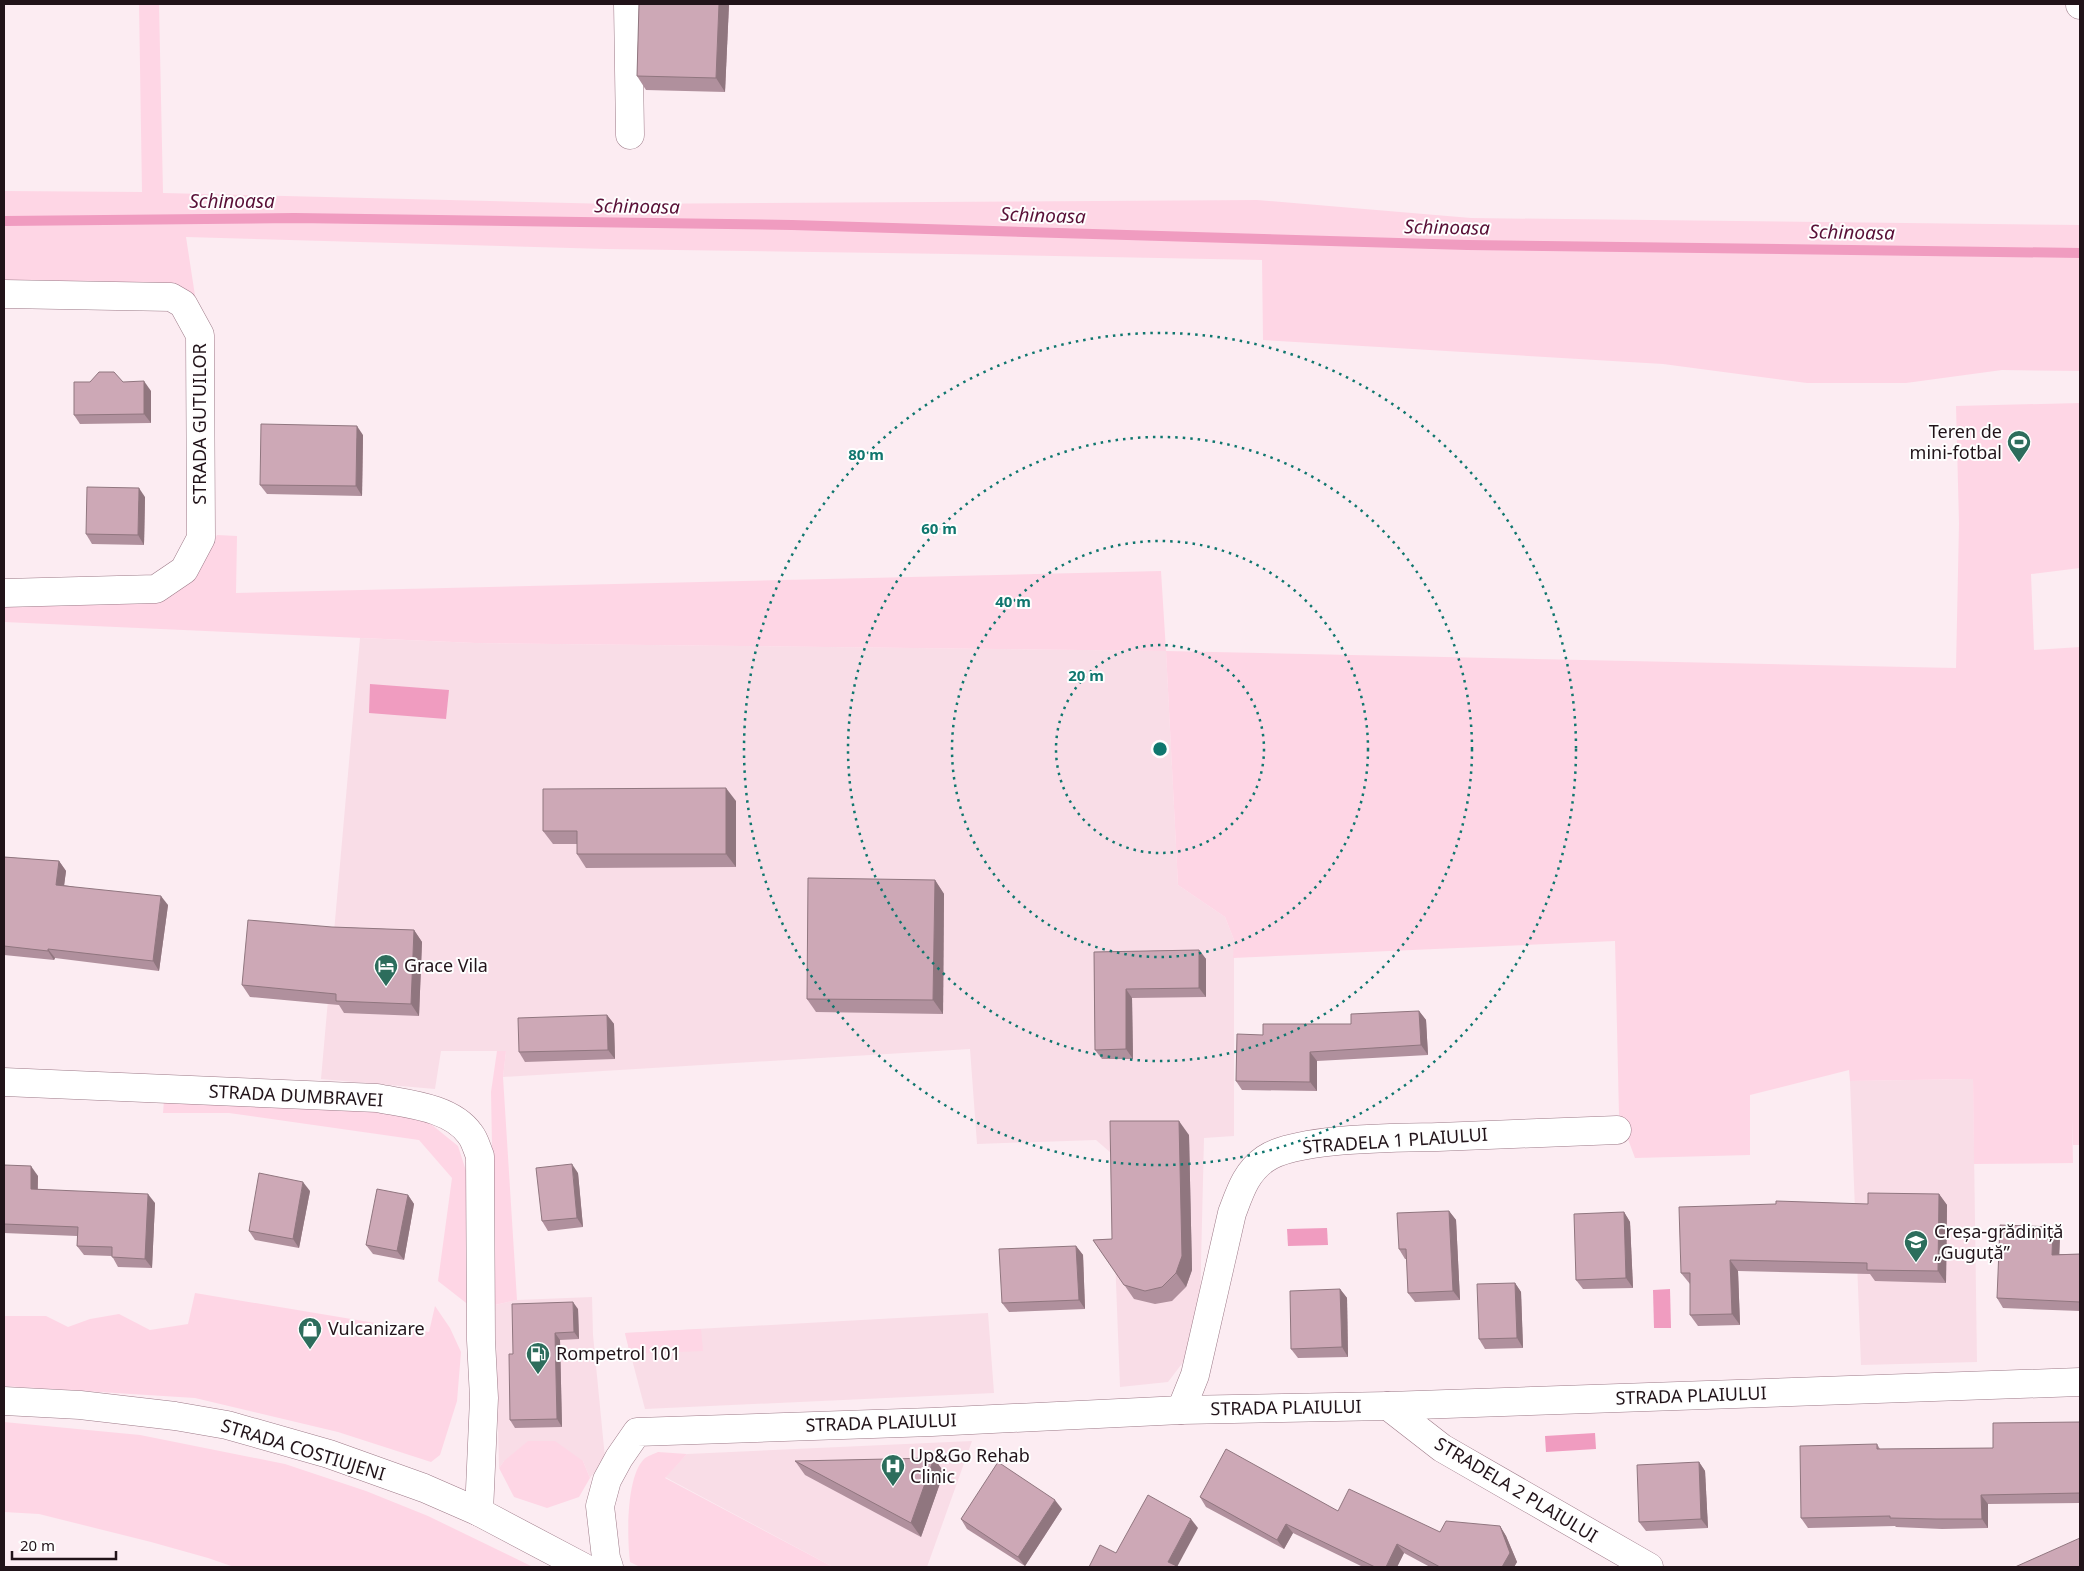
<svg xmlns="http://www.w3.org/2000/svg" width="2084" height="1571" font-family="'Noto Sans',sans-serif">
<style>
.built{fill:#f9dde7}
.green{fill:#fed6e5}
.water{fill:#f09cc0}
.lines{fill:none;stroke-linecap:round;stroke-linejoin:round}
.stream{stroke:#f09cc0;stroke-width:10}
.street-casing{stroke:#9d7a88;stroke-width:29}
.secondary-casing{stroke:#9d7a88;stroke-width:29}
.street{stroke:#fff;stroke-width:28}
.secondary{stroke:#fff;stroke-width:28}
.wall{fill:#b0909d}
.shaded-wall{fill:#90767f}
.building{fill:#cda8b6;stroke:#90767f}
.ring{fill:none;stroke:#0f766e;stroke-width:2.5;stroke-dasharray:2.5 5}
.labels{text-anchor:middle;stroke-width:4;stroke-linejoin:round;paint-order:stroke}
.street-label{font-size:18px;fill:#211319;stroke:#fefefe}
.poi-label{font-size:18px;fill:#211319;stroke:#fefefe;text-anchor:start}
.water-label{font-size:19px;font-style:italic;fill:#591037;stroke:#fefefe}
.centre{fill:#0f766e;stroke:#fefefe;stroke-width:2.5}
.ring-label{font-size:15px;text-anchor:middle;font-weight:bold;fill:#0f766e;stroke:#fefefe;stroke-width:4;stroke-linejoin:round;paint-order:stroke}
</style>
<rect width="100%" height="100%" fill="#fcecf2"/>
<!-- built -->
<g class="built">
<path d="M 360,638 L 475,643 L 1166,651 L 1178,885 L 1225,917 L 1234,940 L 1234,1136 L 1204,1138 L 1200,1306 L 1184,1361 L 1168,1382 L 1120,1387 L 1111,1153 L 1096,1140 L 977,1144 L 970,1049 L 503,1077 L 506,1051 L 441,1051 L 435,1089 L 321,1079 Z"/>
<path d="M 1973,1079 L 1977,1362 L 1861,1365 L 1850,1081 Z"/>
<path d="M 592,1297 L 593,1335 L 605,1458 L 590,1478 L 583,1461 L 504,1461 L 499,1468 L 495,1305 L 517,1300 Z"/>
<path d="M 988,1313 L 994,1393 L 645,1409 L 625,1333 Z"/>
<path d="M 972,1441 L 927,1567 L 833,1567 L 665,1477 L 687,1454 Z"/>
</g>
<!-- green -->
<g class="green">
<path d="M 139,4 L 159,4 L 163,193 L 613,204 L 1257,200 L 1471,218 L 2080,225 L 2080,371 L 2002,370 L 1906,383 L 1807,383 L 1663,364 L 1263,340 L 1262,260 L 952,254 L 606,249 L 186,237 L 196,302 L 4,281 L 4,191 L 142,192 Z"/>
<path d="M 2080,403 L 2080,568 L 2031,574 L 2034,650 L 2080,647 L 2080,1145 L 2073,1145 L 2072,1119 L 2073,1163 L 1974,1164 L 1973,1079 L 1850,1081 L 1849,1070 L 1750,1095 L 1750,1155 L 1635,1158 L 1619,1115 L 1615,941 L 1233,958 L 1234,940 L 1225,917 L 1178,885 L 1166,651 L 475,643 L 4,622 L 4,600 L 196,575 L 217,535 L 237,536 L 236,593 L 1161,571 L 1166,651 L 1956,668 L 1959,523 L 1956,406 Z"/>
<path d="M 497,1051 L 506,1051 L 503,1077 L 517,1300 L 495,1305 L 491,1092 Z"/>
<path d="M 164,1100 L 384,1107 L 421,1116 L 458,1146 L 468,1177 L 470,1306 L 438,1281 L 452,1178 L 419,1140 L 229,1113 L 163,1113 Z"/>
<path d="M 195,1293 L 429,1332 L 435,1306 L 450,1328 L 461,1352 L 457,1401 L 440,1455 L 431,1462 L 338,1432 L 195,1398 L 4,1386 L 4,1316 L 46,1316 L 68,1327 L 90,1319 L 119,1314 L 150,1330 L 188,1324 Z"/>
<path d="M 701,1329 L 703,1351 L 630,1354 L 625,1333 Z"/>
<path d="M 4,1422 L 140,1435 L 285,1464 L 366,1491 L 428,1516 L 533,1567 L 234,1567 L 208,1558 L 151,1542 L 39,1514 L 4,1512 Z"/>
<path d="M 528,1441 L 555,1441 L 583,1461 L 590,1478 L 579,1497 L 547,1508 L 514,1497 L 499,1468 L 504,1461 Z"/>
<path d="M 658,1452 L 687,1454 L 665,1478 L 833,1567 L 640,1567 L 630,1562 C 627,1538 626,1477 644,1459 C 647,1456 654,1454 658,1452 Z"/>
</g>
<!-- water -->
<g class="water">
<path d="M 370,684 L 449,690 L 446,719 L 369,713 Z"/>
<path d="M 1327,1228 L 1328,1245 L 1288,1246 L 1287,1229 Z"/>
<path d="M 1670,1289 L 1671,1328 L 1654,1328 L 1653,1290 Z"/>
<path d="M 1595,1433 L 1596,1449 L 1546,1452 L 1545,1436 Z"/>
</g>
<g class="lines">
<!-- stream -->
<path class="stream" d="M 4,221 L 294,218 L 792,225 L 1467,245 L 2080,253"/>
<!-- street casing -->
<g class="street-casing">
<g id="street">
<path d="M 628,4 L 630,135"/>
<path d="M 2080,4 L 2080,5"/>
<path d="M 4,294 L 171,297 L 183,304 L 200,335 L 201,538 L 184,570 L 156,589 L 4,593"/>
<path d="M 4,1082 L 377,1098 C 407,1104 451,1107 470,1134 C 475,1140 477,1149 480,1156 L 481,1340 L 484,1398 L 479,1512"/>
<path d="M 1388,1406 L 1442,1448 L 1649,1567"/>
<path d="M 1181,1410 L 1195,1375 L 1232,1213 C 1240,1192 1246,1172 1265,1159 C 1296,1137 1398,1138 1438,1137 C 1497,1135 1557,1132 1617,1130"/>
<path d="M 609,1567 L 606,1558 L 600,1506 L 607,1480 L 619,1458 L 637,1432 L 932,1422 L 1181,1410 L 1388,1406 L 2080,1382"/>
</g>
</g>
<!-- secondary casing -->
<g class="secondary-casing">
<path id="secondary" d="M 4,1401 L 80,1405 L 175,1416 L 227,1425 L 329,1454 L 424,1488 L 479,1512 L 583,1567"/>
</g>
<!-- street -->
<use href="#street" class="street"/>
<!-- secondary -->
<use href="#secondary" class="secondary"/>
</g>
<!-- wall -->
<g class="wall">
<path d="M 639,4 L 729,4 L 725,92 L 646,90 L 637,76 Z"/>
<path d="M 123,382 L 151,391 L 151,423 L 80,424 L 74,415 Z"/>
<path d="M 363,435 L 362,496 L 267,494 L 260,485 Z"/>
<path d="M 145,497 L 144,545 L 92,544 L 86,534 Z"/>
<path d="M 736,801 L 736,867 L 586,868 L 577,854 L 577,844 L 553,844 L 543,831 Z"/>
<path d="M 4,857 L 59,861 L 66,871 L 64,885 L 168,905 L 159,971 L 55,958 L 54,960 L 4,955 Z"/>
<path d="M 935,880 L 944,894 L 943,1014 L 816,1012 L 807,999 Z"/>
<path d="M 332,927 L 414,930 L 422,942 L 419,1016 L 344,1013 L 339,1005 L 250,997 L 242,985 Z"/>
<path d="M 1199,950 L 1206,959 L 1206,997 L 1132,998 L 1133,1059 L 1102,1059 L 1095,1050 L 1094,952 Z"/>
<path d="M 1419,1011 L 1426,1020 L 1428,1055 L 1317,1061 L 1317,1091 L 1242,1090 L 1236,1081 L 1263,1035 L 1351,1024 Z"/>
<path d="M 607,1015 L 614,1024 L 615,1059 L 525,1062 L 519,1052 Z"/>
<path d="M 1189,1135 L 1192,1270 L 1186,1287 L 1172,1301 L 1155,1304 L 1134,1299 L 1093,1240 L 1112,1239 Z"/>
<path d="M 4,1165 L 38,1176 L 38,1189 L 155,1203 L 152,1268 L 118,1267 L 112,1256 L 84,1255 L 77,1246 L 77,1236 L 4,1233 Z"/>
<path d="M 578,1173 L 583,1227 L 548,1231 L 542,1221 Z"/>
<path d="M 310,1191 L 299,1248 L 255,1240 L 249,1231 Z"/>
<path d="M 1939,1194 L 1947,1205 L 1946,1283 L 1875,1281 L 1870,1274 L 1738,1271 L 1740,1325 L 1698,1326 L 1690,1315 L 1690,1284 L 1681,1273 L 1868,1204 Z"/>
<path d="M 408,1195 L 414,1204 L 404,1260 L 373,1254 L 366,1245 Z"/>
<path d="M 1449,1211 L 1456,1220 L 1460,1300 L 1415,1302 L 1408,1293 L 1407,1259 L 1405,1259 L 1399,1249 Z"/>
<path d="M 1624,1212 L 1630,1222 L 1633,1288 L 1583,1289 L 1576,1280 Z"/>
<path d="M 2060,1236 L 2059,1254 L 2080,1254 L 2080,1311 L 2003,1308 L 1997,1298 Z"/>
<path d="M 1076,1246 L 1083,1255 L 1085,1309 L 1009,1312 L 1002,1303 Z"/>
<path d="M 1515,1283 L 1521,1292 L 1523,1348 L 1485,1349 L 1479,1339 Z"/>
<path d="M 1340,1289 L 1347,1298 L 1348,1357 L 1298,1358 L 1291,1349 Z"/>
<path d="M 578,1309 L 579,1339 L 560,1340 L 562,1427 L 515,1428 L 510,1420 L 513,1354 Z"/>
<path d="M 2080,1422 L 2080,1503 L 1988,1504 L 1988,1528 L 1942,1529 L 1896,1527 L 1895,1526 L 1808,1528 L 1801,1518 L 1877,1444 L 1880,1449 L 1993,1448 Z"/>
<path d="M 795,1461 L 944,1472 L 921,1537 L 805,1475 Z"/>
<path d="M 1699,1462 L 1705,1471 L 1708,1528 L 1646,1531 L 1639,1522 Z"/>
<path d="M 1200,1497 L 1338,1511 L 1440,1532 L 1500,1526 L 1506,1536 L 1517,1562 L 1514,1567 L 1430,1567 L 1404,1553 L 1397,1567 L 1363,1567 L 1293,1533 L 1284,1549 L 1206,1507 Z"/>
<path d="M 1062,1509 L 1025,1566 L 967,1529 L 961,1519 Z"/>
</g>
<!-- shaded-wall -->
<g class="shaded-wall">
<path d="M 719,4 L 729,4 L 725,92 L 716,78 Z"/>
<path d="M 144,381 L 151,391 L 151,423 L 144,414 Z"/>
<path d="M 357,426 L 363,435 L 362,496 L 356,486 Z"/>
<path d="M 139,488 L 145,497 L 144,545 L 138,535 Z"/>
<path d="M 726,788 L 736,801 L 736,867 L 726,854 Z"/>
<path d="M 59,861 L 66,871 L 63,894 L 56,885 Z"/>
<path d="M 935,880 L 944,894 L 943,1014 L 933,1000 Z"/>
<path d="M 161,896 L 168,905 L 159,971 L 153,961 Z"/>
<path d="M 414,930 L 422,942 L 419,1016 L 411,1004 Z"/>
<path d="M 48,949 L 55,958 L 54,960 L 48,951 Z"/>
<path d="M 1199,950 L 1206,959 L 1206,997 L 1199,988 Z"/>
<path d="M 1126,989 L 1132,998 L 1133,1059 L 1126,1049 Z"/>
<path d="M 1419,1011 L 1426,1020 L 1428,1055 L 1421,1045 Z"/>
<path d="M 607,1015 L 614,1024 L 615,1059 L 608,1050 Z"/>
<path d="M 1310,1052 L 1317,1061 L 1317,1091 L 1310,1082 Z"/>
<path d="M 1179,1121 L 1189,1135 L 1192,1270 L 1186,1287 L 1176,1273 Z"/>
<path d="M 572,1164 L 578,1173 L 583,1227 L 577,1218 Z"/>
<path d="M 31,1166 L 38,1176 L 37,1198 L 31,1189 Z"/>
<path d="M 303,1182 L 310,1191 L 299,1248 L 293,1239 Z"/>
<path d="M 148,1194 L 155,1203 L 152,1268 L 145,1259 Z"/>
<path d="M 1939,1194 L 1947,1205 L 1946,1283 L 1938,1271 Z"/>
<path d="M 408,1195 L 414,1204 L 404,1260 L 397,1251 Z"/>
<path d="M 1449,1211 L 1456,1220 L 1460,1300 L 1453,1291 Z"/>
<path d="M 1624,1212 L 1630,1222 L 1633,1288 L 1626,1278 Z"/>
<path d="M 2053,1227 L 2060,1236 L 2059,1264 L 2052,1255 Z"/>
<path d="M 1076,1246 L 1083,1255 L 1085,1309 L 1079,1300 Z"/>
<path d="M 1730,1260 L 1738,1271 L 1740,1325 L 1732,1314 Z"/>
<path d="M 1515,1283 L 1521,1292 L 1523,1348 L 1517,1338 Z"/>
<path d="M 1340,1289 L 1347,1298 L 1348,1357 L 1342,1347 Z"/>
<path d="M 573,1302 L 578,1309 L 579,1339 L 574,1332 Z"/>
<path d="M 555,1333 L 560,1340 L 562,1427 L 557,1419 Z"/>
<path d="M 934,1458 L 944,1472 L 921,1537 L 911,1523 Z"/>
<path d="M 1699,1462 L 1705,1471 L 1708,1528 L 1701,1519 Z"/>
<path d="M 1981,1495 L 1988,1504 L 1988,1528 L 1982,1519 Z"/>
<path d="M 1055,1500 L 1062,1509 L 1025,1566 L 1018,1557 Z"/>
<path d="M 1191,1519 L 1198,1528 L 1177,1567 L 1168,1562 Z"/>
<path d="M 1286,1524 L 1293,1533 L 1284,1549 L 1277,1540 Z"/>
<path d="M 1500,1526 L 1506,1536 L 1517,1562 L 1514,1567 L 1502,1567 Z"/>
<path d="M 1397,1544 L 1404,1553 L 1397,1567 L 1386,1567 Z"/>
</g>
<!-- building -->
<g class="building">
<path d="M 639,4 L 719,4 L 716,78 L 637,76 Z"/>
<path d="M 99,372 L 114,372 L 123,382 L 144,381 L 144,414 L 74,415 L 74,382 L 90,382 Z"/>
<path d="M 261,424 L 357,426 L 356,486 L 260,485 Z"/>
<path d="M 87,487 L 139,488 L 138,535 L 86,534 Z"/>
<path d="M 726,788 L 726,854 L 577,854 L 577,831 L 543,831 L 543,789 Z"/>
<path d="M 4,857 L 59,861 L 56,885 L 161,896 L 153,961 L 48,949 L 48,951 L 4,946 Z"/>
<path d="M 808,878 L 935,880 L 933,1000 L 807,999 Z"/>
<path d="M 248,920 L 332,927 L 414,930 L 411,1004 L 336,1001 L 336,994 L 242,985 Z"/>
<path d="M 1199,950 L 1199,988 L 1126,989 L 1126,1049 L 1095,1050 L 1094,952 Z"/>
<path d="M 1419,1011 L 1421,1045 L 1310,1052 L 1310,1082 L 1236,1081 L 1237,1034 L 1263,1035 L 1263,1024 L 1351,1024 L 1351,1014 Z"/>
<path d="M 607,1015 L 608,1050 L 519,1052 L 518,1018 Z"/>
<path d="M 1110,1121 L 1179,1121 L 1182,1256 L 1176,1273 L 1162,1287 L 1145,1291 L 1124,1285 L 1093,1240 L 1112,1239 Z"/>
<path d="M 572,1164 L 577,1218 L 542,1221 L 536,1168 Z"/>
<path d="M 4,1165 L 31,1166 L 31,1189 L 148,1194 L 145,1259 L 112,1257 L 112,1247 L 77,1246 L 78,1227 L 4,1224 Z"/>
<path d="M 259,1173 L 303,1182 L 293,1239 L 249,1231 Z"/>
<path d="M 377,1189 L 408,1195 L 397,1251 L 366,1245 Z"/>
<path d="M 1868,1193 L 1939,1194 L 1938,1271 L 1867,1270 L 1867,1263 L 1730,1260 L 1732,1314 L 1690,1315 L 1690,1273 L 1681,1273 L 1679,1207 L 1776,1204 L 1776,1201 L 1868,1204 Z"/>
<path d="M 1449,1211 L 1453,1291 L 1408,1293 L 1406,1249 L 1399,1249 L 1397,1213 Z"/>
<path d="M 1624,1212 L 1626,1278 L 1576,1280 L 1574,1214 Z"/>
<path d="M 2000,1225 L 2053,1227 L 2052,1255 L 2080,1254 L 2080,1302 L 1997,1298 Z"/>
<path d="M 1076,1246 L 1079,1300 L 1002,1303 L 999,1249 Z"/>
<path d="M 1515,1283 L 1517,1338 L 1479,1339 L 1477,1284 Z"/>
<path d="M 1340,1289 L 1342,1347 L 1291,1349 L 1290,1291 Z"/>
<path d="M 573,1302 L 574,1332 L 555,1333 L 557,1419 L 510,1420 L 509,1354 L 513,1354 L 512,1304 Z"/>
<path d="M 2080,1422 L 2080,1493 L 1981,1495 L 1982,1519 L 1936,1519 L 1890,1518 L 1890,1516 L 1801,1518 L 1800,1446 L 1877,1444 L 1877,1449 L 1993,1448 L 1993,1423 Z"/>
<path d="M 1226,1449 L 1338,1511 L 1349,1489 L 1440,1532 L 1446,1521 L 1500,1526 L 1510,1553 L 1502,1567 L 1440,1567 L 1397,1544 L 1386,1567 L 1375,1567 L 1286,1524 L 1277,1540 L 1200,1497 Z"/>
<path d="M 934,1458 L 911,1523 L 795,1461 Z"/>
<path d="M 998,1462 L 1055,1500 L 1018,1557 L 961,1519 Z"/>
<path d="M 1699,1462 L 1701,1519 L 1639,1522 L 1637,1465 Z"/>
<path d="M 1148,1495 L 1191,1519 L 1168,1562 L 1179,1567 L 1089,1567 L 1100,1545 L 1116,1553 Z"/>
<path d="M 2080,1538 L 2080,1567 L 2015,1567 Z"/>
</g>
<!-- distance rings -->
<g class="ring">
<circle cx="1160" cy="749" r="104"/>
<circle cx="1160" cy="749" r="208"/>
<circle cx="1160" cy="749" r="312"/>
<circle cx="1160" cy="749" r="416"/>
</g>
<!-- icons -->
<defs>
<g id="stadium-pin" transform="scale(1.25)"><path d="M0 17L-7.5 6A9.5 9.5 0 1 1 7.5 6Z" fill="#2d6d5c" stroke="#fefefe"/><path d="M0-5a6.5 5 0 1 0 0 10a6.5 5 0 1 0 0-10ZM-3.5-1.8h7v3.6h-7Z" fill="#fff"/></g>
<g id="hotel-pin" transform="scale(1.25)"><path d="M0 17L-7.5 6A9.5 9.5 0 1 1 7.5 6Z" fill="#2d6d5c" stroke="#fefefe"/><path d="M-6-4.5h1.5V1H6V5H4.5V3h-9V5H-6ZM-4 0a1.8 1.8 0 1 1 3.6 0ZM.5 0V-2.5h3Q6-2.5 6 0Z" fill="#fff"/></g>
<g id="school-pin" transform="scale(1.25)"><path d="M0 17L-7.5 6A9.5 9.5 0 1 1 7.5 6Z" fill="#2d6d5c" stroke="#fefefe"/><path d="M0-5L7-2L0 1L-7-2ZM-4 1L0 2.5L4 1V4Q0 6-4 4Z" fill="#fff"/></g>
<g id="shop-pin" transform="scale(1.25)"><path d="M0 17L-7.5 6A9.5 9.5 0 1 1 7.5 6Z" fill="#2d6d5c" stroke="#fefefe"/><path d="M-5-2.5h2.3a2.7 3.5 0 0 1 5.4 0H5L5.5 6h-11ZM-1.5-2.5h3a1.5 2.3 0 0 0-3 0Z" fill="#fff"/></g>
<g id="fuel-pin" transform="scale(1.25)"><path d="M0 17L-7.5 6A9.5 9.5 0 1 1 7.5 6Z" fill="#2d6d5c" stroke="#fefefe"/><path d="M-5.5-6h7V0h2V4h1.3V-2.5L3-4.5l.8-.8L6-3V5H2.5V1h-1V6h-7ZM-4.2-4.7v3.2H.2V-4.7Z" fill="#fff"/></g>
<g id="hospital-pin" transform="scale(1.25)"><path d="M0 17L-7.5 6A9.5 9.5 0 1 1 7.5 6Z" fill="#2d6d5c" stroke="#fefefe"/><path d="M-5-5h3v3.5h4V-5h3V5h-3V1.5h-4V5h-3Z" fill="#fff"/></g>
</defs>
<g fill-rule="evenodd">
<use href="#stadium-pin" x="2019" y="442"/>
<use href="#hotel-pin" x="386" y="966"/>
<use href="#school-pin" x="1916" y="1242"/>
<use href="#shop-pin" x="310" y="1329"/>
<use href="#fuel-pin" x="538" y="1354"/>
<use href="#hospital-pin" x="893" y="1466"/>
</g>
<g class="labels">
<!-- street labels -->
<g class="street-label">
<text transform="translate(200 424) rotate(-90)" y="6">STRADA GUTUILOR</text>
<text transform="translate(296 1096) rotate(3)" y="6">STRADA DUMBRAVEI</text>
<text transform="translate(1395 1141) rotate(-4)" y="6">STRADELA 1 PLAIULUI</text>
<text transform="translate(1691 1396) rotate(-2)" y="6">STRADA PLAIULUI</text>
<text transform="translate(1286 1408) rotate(-1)" y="6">STRADA PLAIULUI</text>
<text transform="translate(881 1423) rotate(-2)" y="6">STRADA PLAIULUI</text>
<text transform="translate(303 1450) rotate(17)" y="6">STRADA COSTIUJENI</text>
<text transform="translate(1516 1490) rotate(31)" y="6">STRADELA 2 PLAIULUI</text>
</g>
<!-- poi labels -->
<g class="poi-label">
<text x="2002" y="438" text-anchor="end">Teren de<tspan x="2002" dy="21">mini-fotbal</tspan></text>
<text x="404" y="972">Grace Vila</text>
<text x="1934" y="1238">Creșa-grădiniță<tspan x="1934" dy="21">„Guguță”</tspan></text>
<text x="328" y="1335">Vulcanizare</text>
<text x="556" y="1360">Rompetrol 101</text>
<text x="910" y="1462">Up&amp;Go Rehab<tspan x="910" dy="21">Clinic</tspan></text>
</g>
<!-- water labels -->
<g class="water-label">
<text x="232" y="208">Schinoasa</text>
<text transform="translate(637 206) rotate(1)" y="7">Schinoasa</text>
<text transform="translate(1043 215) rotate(2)" y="7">Schinoasa</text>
<text transform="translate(1447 227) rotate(1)" y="7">Schinoasa</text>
<text transform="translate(1852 232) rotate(1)" y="7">Schinoasa</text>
</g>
</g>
<circle cx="1160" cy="749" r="8" class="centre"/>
<g class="ring-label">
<text x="866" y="460">80 m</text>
<text x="939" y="534">60 m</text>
<text x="1013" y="607">40 m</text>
<text x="1086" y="681">20 m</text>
</g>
<!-- border -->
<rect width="2084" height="1571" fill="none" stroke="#211319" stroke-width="10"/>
<!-- scale -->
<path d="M12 1551v8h104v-8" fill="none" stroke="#211319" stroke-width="2.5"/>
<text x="20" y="1551" font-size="15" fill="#211319" stroke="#fefefe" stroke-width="4" paint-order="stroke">20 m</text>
</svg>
